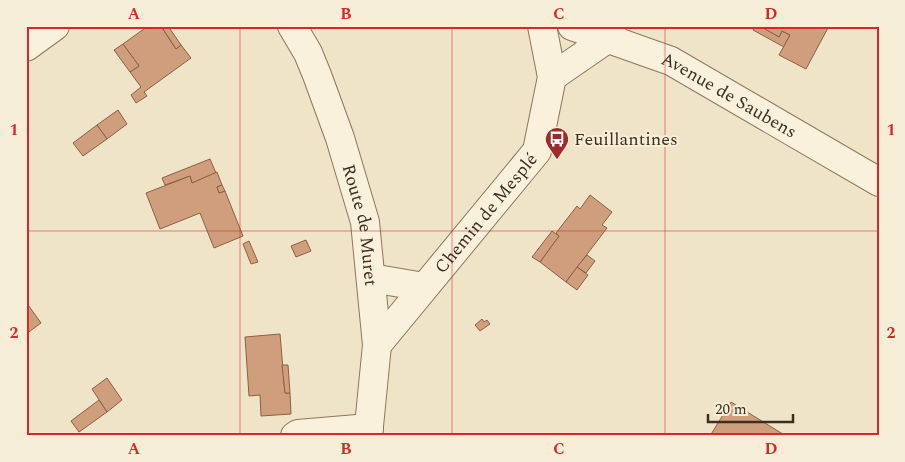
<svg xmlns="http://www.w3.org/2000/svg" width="905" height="462" font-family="Spectral,serif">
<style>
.building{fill:#cf9f7d;stroke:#8d5f41}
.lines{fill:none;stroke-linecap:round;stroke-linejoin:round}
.minor-casing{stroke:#8d765c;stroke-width:30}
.minor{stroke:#faf1dc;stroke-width:28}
.grid{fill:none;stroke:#d62828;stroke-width:1;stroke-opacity:0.55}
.labels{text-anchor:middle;stroke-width:4;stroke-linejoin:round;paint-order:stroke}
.street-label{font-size:18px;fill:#3d2e20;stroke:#f7eed8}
.poi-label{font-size:18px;fill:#3d2e20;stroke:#f7eed8;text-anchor:start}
.neatline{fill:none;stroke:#d62828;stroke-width:2}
.grid-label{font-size:16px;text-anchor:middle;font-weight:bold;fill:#d62828}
</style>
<rect width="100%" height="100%" fill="#f0e4c8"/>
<!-- building -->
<g class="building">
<path d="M 148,26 L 161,26 L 176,49 L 181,45 L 191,58 L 144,92 L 147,96 L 136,103 L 131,95 L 141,87 L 130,72 L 139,66 L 123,44 Z"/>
<path d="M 161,26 L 168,26 L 181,45 L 176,49 Z"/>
<path d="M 754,26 L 760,26 L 779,37 L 782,31 L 790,35 L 784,47 L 753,30 Z"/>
<path d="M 760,26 L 829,26 L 806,69 L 779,55 L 790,35 L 782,31 L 779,37 Z"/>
<path d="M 123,44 L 139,66 L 130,72 L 114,50 Z"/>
<path d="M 118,110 L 127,124 L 107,139 L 97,125 Z"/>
<path d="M 97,125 L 107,139 L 83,156 L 73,143 Z"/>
<path d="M 210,159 L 216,173 L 192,183 L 190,176 L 165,185 L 162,178 Z"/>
<path d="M 217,172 L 222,185 L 217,187 L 219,193 L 225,191 L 243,236 L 214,248 L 200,213 L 160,229 L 146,193 L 190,176 L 192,183 Z"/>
<path d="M 222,185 L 225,191 L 219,193 L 217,187 Z"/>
<path d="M 590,195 L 612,212 L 602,225 L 607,228 L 566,282 L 540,262 L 559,236 L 556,233 L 577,206 L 580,209 Z"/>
<path d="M 552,231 L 559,236 L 540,262 L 532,257 Z"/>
<path d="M 306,240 L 311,251 L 296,257 L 291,246 Z"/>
<path d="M 249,241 L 258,262 L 251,264 L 243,244 Z"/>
<path d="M 587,255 L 595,261 L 586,273 L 577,267 Z"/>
<path d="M 577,267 L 588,275 L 577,290 L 566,282 Z"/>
<path d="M 26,302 L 41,323 L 26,334 Z"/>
<path d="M 482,319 L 484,322 L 487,320 L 490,324 L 480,331 L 475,325 Z"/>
<path d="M 280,334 L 285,393 L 290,393 L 291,414 L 261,416 L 260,395 L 249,396 L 245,337 Z"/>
<path d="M 282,365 L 288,365 L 290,393 L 285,393 Z"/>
<path d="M 107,378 L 122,400 L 107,412 L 92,389 Z"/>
<path d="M 99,400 L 107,412 L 79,432 L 71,421 Z"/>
<path d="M 731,402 L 786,436 L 710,436 Z"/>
</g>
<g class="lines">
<!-- minor casing -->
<g class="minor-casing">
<g id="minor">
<path id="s1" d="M 292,26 L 308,53 L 317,75 L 340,138 L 365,222 L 377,345 L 368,436"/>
<path id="s2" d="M 572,26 L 671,61 L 879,182"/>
<path d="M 26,47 L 55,26"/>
<path d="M 552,77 L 607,39 L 612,26"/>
<path d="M 371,278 L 424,287"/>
<path id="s3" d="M 377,345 L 537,151 L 552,77 L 542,26"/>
<path d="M 295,436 L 298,434 L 369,428"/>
</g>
</g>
<!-- minor -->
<use href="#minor" class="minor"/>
</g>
<!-- grid -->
<path class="grid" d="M 240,26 L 240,436M 452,26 L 452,436M 665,26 L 665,436M 26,231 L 879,231"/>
<!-- icons -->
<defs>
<g id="bus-pin" transform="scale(1.25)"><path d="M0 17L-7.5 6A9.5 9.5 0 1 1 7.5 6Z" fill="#9e2a2b" stroke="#f7eed8"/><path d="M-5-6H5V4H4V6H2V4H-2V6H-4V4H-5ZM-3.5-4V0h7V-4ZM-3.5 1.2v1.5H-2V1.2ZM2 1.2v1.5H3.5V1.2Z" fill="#fff"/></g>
</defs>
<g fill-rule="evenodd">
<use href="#bus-pin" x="557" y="139"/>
</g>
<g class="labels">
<!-- street labels -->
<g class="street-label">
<text dy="6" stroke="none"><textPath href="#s2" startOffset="172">Avenue de Saubens</textPath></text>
<text dy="6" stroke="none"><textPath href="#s3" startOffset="171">Chemin de Mesplé</textPath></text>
<text dy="6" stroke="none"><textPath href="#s1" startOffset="212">Route de Muret</textPath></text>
</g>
<!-- poi labels -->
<g class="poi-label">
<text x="574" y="145">Feuillantines</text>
</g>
</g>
<!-- border -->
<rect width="905" height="462" fill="none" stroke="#f7eed8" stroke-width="55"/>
<!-- scale -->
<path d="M708 414v8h85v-8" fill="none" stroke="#3d2e20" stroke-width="2.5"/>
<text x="715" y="414" font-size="15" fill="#3d2e20" stroke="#f7eed8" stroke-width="4" paint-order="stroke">20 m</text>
<rect x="28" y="28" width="850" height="406" class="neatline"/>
<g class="grid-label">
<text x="134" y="19">A</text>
<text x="346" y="19">B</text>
<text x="559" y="19">C</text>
<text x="771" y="19">D</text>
<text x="14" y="135">1</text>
<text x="891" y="135">1</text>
<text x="14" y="338">2</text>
<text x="891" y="338">2</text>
<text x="134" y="454">A</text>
<text x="346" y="454">B</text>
<text x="559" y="454">C</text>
<text x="771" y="454">D</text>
</g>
</svg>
